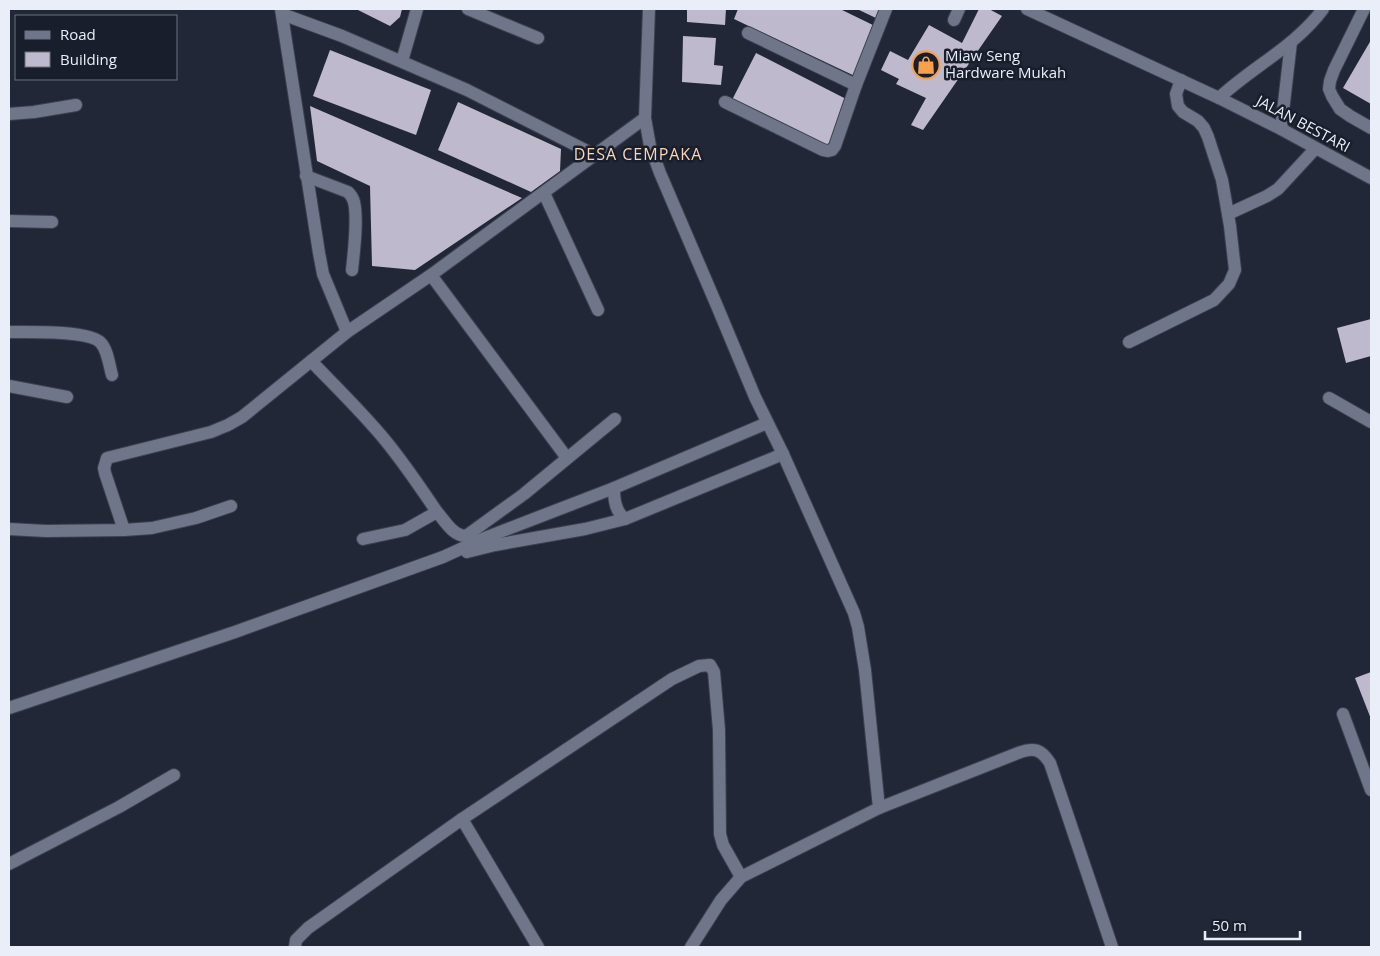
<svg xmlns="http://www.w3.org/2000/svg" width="1380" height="956" font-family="'Open Sans',sans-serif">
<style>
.building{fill:#beb9cd}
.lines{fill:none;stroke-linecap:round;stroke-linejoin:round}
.minor-casing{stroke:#3c414d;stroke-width:14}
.minor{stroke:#6f7689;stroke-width:12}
.labels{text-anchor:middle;stroke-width:5;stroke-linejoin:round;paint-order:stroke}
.poi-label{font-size:15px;fill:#e9eef8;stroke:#181e2c;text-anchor:start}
.street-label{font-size:15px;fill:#e9eef8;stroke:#181e2c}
.neighbourhood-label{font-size:16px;letter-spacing:1px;fill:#fbd6b5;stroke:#181e2c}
</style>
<rect width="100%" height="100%" fill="#212736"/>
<!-- building -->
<g class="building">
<path d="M 356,9 L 402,9 L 400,17 L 390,26 Z"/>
<path d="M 687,9 L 726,9 L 725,25 L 687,22 Z"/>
<path d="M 738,9 L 840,9 L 877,27 L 857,77 L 734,19 Z"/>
<path d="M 857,9 L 882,9 L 878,19 Z"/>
<path d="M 979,9 L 989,9 L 1002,16 L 923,130 L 911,125 L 926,98 L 896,84 L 899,79 L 881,70 L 890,51 L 908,60 L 929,25 L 962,43 Z"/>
<path d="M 683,36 L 716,38 L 714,65 L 723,66 L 721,85 L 682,82 Z"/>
<path d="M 1371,40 L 1371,104 L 1343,88 Z"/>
<path d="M 330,50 L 431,90 L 416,135 L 313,96 Z"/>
<path d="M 756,53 L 850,101 L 830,151 L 732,100 Z"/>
<path d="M 458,102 L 561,149 L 560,171 L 531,192 L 438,150 Z"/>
<path d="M 310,106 L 522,198 L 415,270 L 372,266 L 370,186 L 317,161 Z"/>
<path d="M 1371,319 L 1371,356 L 1346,363 L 1337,328 Z"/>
<path d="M 1371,672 L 1371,719 L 1355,678 Z"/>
</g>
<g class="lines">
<!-- minor casing -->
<g class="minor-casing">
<g id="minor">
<path d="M 281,9 L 319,253 L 323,274 L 347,332"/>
<path d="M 468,9 L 538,38"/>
<path d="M 1027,9 L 1219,98 L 1281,129 L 1371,178"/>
<path d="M 1364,9 L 1334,70 L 1330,81 L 1329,89 L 1332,96 L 1340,109 L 1350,116 L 1371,128"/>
<path d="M 282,14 L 342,36 L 467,90 L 595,155"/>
<path d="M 954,20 L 959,9"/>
<path d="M 748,33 L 856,85"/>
<path d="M 402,61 L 417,9"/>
<path d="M 1219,98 C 1252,67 1296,46 1323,9"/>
<path d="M 725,102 L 823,150 L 828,151 L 832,150 L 835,146 L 856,85 L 886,9"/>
<path d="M 9,114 L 34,112 L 76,105"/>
<path d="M 645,118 L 649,9"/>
<path d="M 1281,129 L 1291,42"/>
<path d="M 306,176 L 348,192 C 351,195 353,198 354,202 C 358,219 354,251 352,270"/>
<path d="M 544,193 L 598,310"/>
<path d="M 1228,214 L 1267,196 L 1278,189 L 1315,149"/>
<path d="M 9,221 L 52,222"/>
<path d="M 431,275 L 567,458"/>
<path d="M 9,332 C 26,332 90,330 101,343 C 108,351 109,365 112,375"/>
<path d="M 1129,342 L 1214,300 L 1229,284 L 1235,270 L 1230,226 L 1222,180 L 1208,137 L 1204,128 L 1198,121 L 1183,112 L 1178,106 L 1176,94 L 1181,80"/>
<path d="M 311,361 C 336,387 362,412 385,440 C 404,463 420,487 437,512 L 405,530 L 363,539"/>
<path d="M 9,386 L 67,397"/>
<path d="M 1329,398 L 1371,422"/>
<path d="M 614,488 C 614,499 615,511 625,519"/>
<path d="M 437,512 C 445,521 453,536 466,536 L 524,494 L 615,419"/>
<path d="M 9,529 L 46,531 L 124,530 L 105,473 L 104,468 L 107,458 L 211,432 L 228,425 L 242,417 L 347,332 L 431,275 L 645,118 L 650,146 L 660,173 L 717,306 L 755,397 L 783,454 L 854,613 L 858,627 L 865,670 L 879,808 L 741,877 L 721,900 L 691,947"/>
<path d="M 124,530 L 152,528 L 196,518 L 231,506"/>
<path d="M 467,552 L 495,545 L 585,529 L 625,519 L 783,454"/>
<path d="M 9,708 L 235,632 L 443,557 L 487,537 L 614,488 L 767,423"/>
<path d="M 1343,714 L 1371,790"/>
<path d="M 879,808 L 1018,753 C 1034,747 1041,749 1050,763 L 1112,947"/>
<path d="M 462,819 L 538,947"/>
<path d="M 9,864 L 119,807 L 174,775"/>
<path d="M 295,947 L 296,940 L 308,928 L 462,819 L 672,679 L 699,666 L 710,665 L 714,672 L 719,730 L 720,834 L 723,845 L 741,877"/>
</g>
</g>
<!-- minor -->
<use href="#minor" class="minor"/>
</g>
<!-- icons -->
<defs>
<g id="shop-ring" transform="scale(1.4375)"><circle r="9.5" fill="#181e2c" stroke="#f8a14a" stroke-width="1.5"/><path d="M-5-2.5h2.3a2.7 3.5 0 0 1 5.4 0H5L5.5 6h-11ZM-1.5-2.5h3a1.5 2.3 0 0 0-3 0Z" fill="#f8a14a"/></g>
</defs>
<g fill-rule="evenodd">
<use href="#shop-ring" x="926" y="65"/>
</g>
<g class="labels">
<!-- poi labels -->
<g class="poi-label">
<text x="945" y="61">Miaw Seng<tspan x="945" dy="17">Hardware Mukah</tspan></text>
</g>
<!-- street labels -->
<g class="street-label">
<text transform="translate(1303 124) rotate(28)" y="5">JALAN BESTARI</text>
</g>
<!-- neighbourhood labels -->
<g class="neighbourhood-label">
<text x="638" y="160">DESA CEMPAKA</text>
</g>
</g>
<!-- border -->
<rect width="1380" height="956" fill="none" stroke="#e9eef8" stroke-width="20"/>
<!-- legend -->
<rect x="15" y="15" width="162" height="65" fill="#181e2c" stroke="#6c717e"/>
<rect x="25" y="31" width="25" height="8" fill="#6f7689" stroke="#6c717e"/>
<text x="60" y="40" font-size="15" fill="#e9eef8">Road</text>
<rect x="25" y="52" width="25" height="15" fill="#beb9cd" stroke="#6c717e"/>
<text x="60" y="65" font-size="15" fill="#e9eef8">Building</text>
<!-- scale -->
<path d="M1205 931v8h95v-8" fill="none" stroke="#e9eef8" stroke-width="2.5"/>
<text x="1212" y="931" font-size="15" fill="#e9eef8" stroke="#181e2c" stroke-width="4" paint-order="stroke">50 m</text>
</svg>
